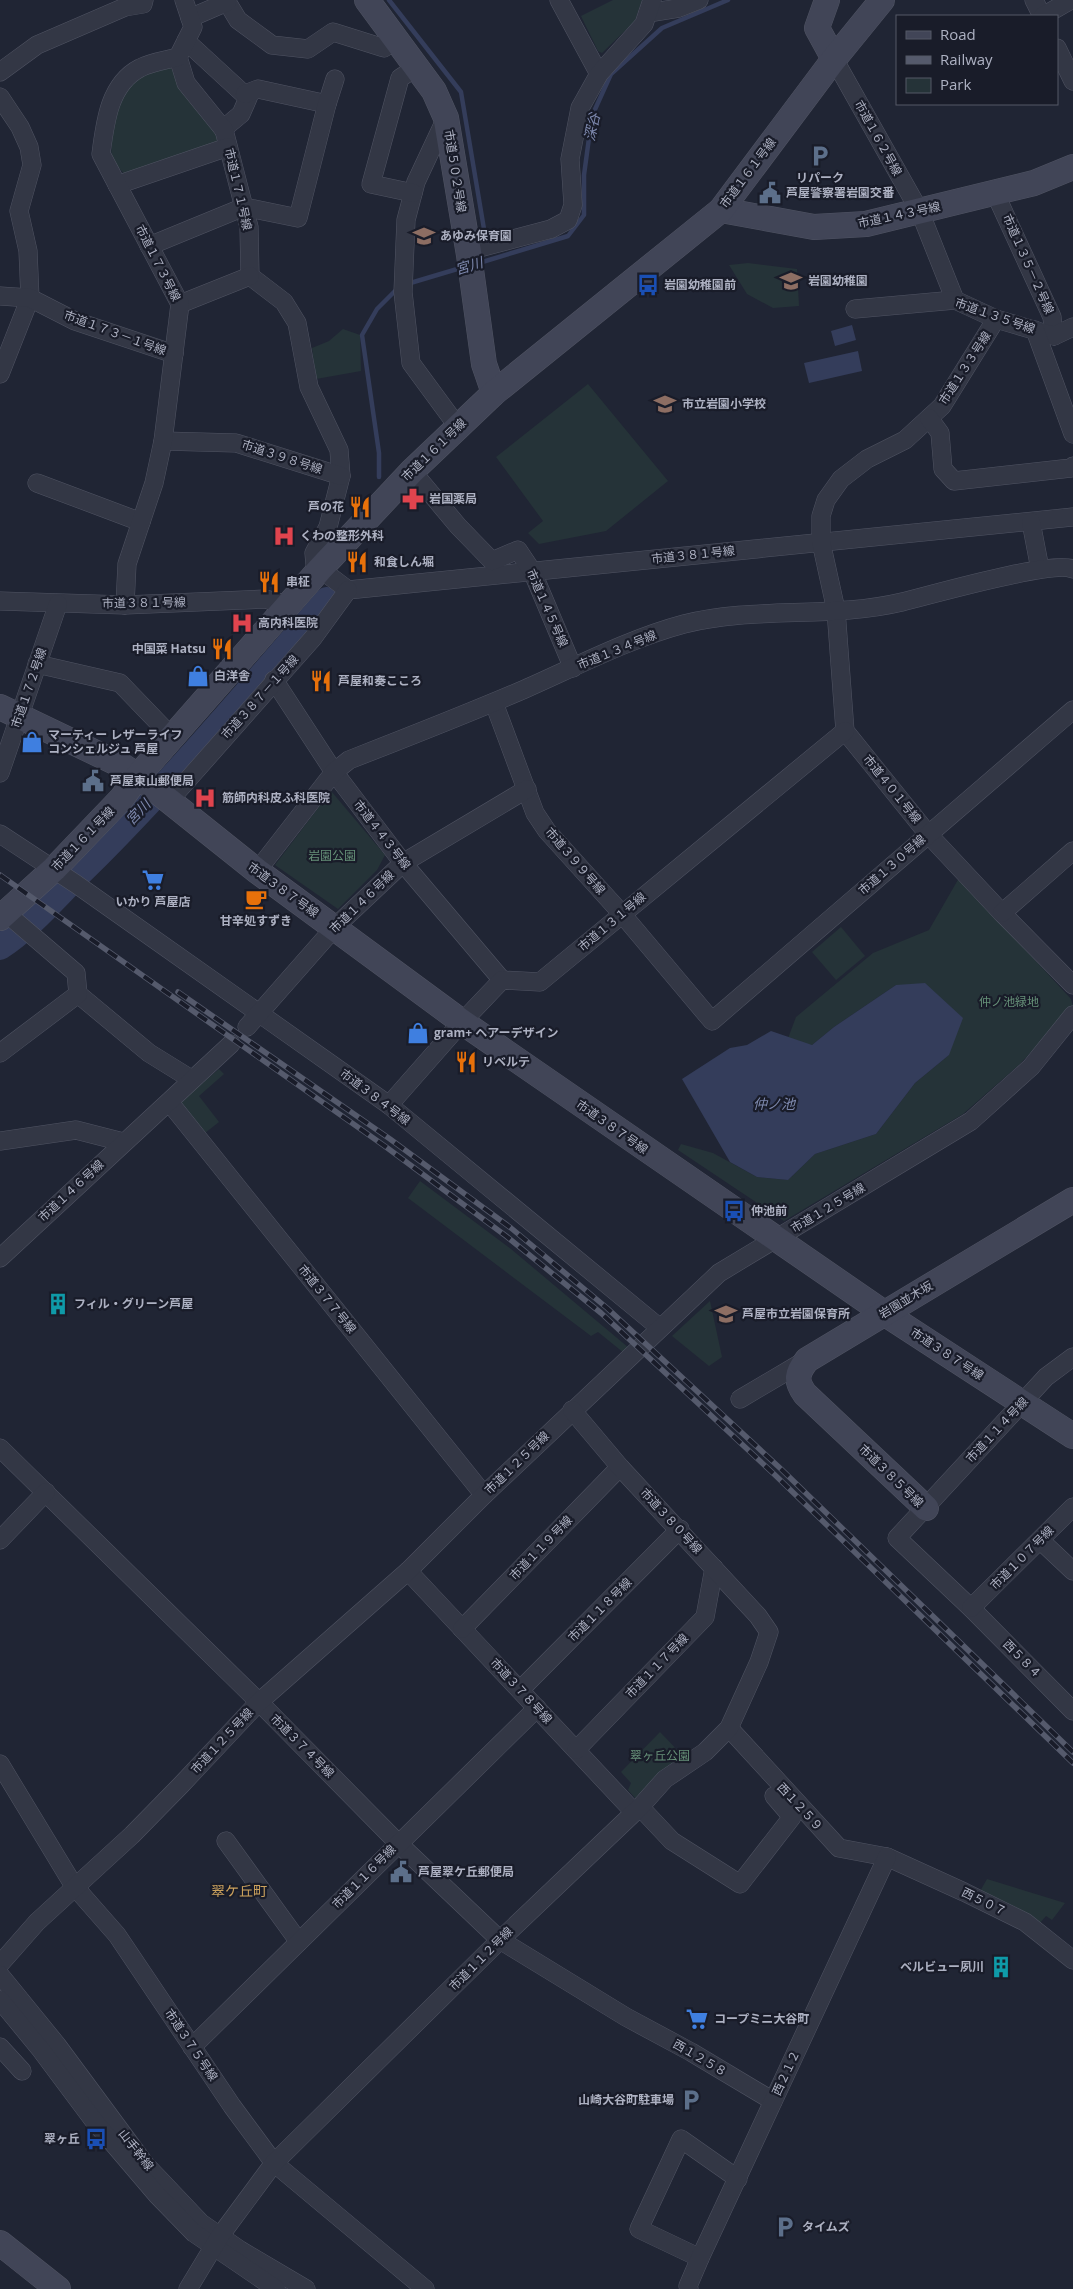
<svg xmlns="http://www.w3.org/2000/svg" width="1073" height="2289" font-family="'Open Sans','Noto Sans JP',sans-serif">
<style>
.green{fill:#253338}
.water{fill:#343d5b}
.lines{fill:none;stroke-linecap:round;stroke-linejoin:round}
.stream{stroke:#343d5b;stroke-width:4.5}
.river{stroke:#343d5b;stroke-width:26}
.street-casing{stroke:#505463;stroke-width:19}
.secondary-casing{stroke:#505463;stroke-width:26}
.street{stroke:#333745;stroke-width:18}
.secondary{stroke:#414557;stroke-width:25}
.rail-casing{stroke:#555a6c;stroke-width:5.5}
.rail{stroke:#191c29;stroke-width:4;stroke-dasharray:11;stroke-linecap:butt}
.labels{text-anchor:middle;stroke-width:4.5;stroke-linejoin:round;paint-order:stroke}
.street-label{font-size:12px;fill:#adb1c2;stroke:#191c29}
.poi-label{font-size:12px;font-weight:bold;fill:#adb1c2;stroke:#191c29;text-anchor:start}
.park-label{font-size:12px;fill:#669078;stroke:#191c29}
.water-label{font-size:14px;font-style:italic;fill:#7e89ae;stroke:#191c29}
.neighbourhood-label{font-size:14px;fill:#cca25d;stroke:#191c29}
</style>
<rect width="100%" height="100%" fill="#202534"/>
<!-- green -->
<g class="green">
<path d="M 613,0 L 642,0 L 635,21 L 602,53 L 598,51 L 581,16 Z"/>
<path d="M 166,66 L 172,69 L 179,88 L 215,127 L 221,143 L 126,176 L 111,159 C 113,127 113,92 144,72 C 149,69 159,68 166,66 Z"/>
<path d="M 748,263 L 797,269 L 799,306 L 773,308 L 747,294 L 729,265 Z"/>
<path d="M 343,329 L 360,335 L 361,371 L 316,379 L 312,348 L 329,341 Z"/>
<path d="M 588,384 L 668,481 L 606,531 L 539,544 L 528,533 L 543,521 L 496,457 Z"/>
<path d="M 331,791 L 385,855 L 377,870 L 338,909 L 275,865 Z"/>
<path d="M 959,878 L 1071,999 L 1073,1006 L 1020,1064 L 963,1114 L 784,1221 L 678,1150 L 681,1144 L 713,1153 L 757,1177 L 788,1180 L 815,1154 L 876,1134 L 915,1083 L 949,1055 L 896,985 L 834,1027 L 812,1045 L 787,1041 L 796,1017 L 873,953 L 929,930 Z"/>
<path d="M 841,927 L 865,956 L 836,980 L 812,952 Z"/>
<path d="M 219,1069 L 224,1074 L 199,1096 L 219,1122 L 205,1133 L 180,1102 Z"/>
<path d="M 420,1181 L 511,1249 L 629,1348 L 624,1353 L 598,1332 L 591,1336 L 408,1198 Z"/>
<path d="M 710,1301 L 722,1357 L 709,1366 L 672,1336 Z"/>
<path d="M 660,1732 L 684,1757 L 637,1800 L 628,1790 L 631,1783 L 621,1772 Z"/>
<path d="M 987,1879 L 1065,1903 L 1052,1920 L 1046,1916 L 1040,1923 L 979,1893 Z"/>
</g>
<!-- water -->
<g class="water">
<path d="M 852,325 L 856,340 L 835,346 L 831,331 Z"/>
<path d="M 858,351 L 862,371 L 809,383 L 804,363 Z"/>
<path d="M 925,983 L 963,1018 L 949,1055 L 915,1083 L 876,1134 L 815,1154 L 788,1180 L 757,1177 L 730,1162 L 682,1079 L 730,1048 L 747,1045 L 771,1031 L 812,1045 L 834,1027 L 896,985 Z"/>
</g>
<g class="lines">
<!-- stream -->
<g class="stream">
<path d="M 389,0 L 461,92 L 486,241"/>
<path d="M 479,263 L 568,236 L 584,215 L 584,175 L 592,116 L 611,74 L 662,28 L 728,0"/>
<path d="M 407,284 L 464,267"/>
<path d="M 379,477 L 379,453 L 362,335 L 377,309 L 398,288"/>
</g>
<!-- river -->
<path class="river" d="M 0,947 C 32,926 58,894 86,867 C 171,783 248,691 327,600"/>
<!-- street casing -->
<g class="street-casing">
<g id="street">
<path d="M 226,0 L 238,20 L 272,45 L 308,49 L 333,32 L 384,48 L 396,39"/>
<path d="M 559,0 L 599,74"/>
<path d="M 1034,0 L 1042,16"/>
<path d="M 648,13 L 679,8 L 699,0"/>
<path d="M 1043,16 L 1071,0"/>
<path d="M 190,18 L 227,2"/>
<path d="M 186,41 L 248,98 L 241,114 L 223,129"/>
<path d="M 1057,48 L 1073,81"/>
<path d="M 178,57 L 186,83 L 224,130 L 249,227 L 250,276 L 284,302 L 297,323 L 309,387 L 339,450 L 341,476 L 328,527 L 314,553 L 315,565 L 348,590 L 1073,517"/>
<path d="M 834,59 L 920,212 L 955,300"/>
<path d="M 0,72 L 37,45 L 125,7 L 143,4 L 144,0"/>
<path d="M 245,94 L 258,89 L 327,104"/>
<path d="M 0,97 L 20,127 L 29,147 L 32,165 L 19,211 L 28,251 L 30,298 L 0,374"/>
<path d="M 446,118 L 416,182 L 406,220 L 403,292 L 411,363 L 458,427"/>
<path d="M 117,185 L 228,147"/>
<path d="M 413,193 L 371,184 L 400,78 L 417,67"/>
<path d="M 995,193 L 1052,317 L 1054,336"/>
<path d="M 149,246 L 244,207 L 298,218 L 327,104 L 335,79"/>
<path d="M 468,251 L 551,229 L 568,220 L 573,205 L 570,159 L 580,108 L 599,74 L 644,24 L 652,0"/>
<path d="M 0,296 L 30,298 L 75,321 L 174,354"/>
<path d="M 180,304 L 250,276"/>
<path d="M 855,309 L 955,300 L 996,319 L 1054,336 L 1073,327"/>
<path d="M 996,319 L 942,406 L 905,440 L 867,459 L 841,479 L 826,500 L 821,516 L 821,542 L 836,610 L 845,731 L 928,834 L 1002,913 L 1073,985"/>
<path d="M 1035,330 L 1073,434"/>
<path d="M 929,418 L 940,433 L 943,469 L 954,481 L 1071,468 L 1073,466"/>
<path d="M 163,441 L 236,443 L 341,476"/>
<path d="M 412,471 L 458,526 L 492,561 L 518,550 L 532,571 L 573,668"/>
<path d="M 37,483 L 141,522"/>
<path d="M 1031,522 L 1040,569"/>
<path d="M 0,601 L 125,605 L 265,599 L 288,605"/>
<path d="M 125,605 L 127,564 L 154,483 L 163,441 L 180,304 L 101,154 C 105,123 109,84 140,68 C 151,62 167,60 178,57 L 193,27 L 184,0"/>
<path d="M 37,664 L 120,683 L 172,737"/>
<path d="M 274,680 L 334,772 L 403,863 L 502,980"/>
<path d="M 494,703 L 535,813 L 547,831 L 622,914 L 712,1021 L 1073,710"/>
<path d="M 0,773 L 58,604"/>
<path d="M 168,802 L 313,638 L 348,590"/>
<path d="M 0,834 L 76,884 L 389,1105 L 660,1328"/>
<path d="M 257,871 L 334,772 L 349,760 C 408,737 467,714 525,689 C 575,667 631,638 684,624 C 755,606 831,619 902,602 C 931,595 1052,560 1073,569"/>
<path d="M 1002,913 L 1073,851"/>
<path d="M 78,994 L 149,1053 L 191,1079"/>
<path d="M 247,1027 L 335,927 L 403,863 L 527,789"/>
<path d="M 0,1053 L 78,994 L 76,973 L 6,913"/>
<path d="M 170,1103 L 484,1495"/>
<path d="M 389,1105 L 462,1022 L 502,980 L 540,982 L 845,731"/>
<path d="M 0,1141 L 76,1130 L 123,1142"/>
<path d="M 0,1258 L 231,1044"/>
<path d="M 1073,1357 L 1046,1377 L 897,1538 L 971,1608 L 1073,1711"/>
<path d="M 740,1399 L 806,1360"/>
<path d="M 0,1448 L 259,1702 L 398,1843 L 500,1940 L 626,2017 L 691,2052 L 773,2101"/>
<path d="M 0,1540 L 46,1492"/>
<path d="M 1040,1540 L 1073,1571"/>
<path d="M 408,1571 L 634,1812"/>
<path d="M 971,1608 L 1073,1507"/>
<path d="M 462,1629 L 620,1467"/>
<path d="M 520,1690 L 680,1529"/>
<path d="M 729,1728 L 839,1848 L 887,1857 L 964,1892 L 1025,1922 L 1073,1960"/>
<path d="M 576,1750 L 705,1617 L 714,1568"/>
<path d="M 0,1764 L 74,1886 L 117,1935 L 232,2106 L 274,2163 L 425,2289"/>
<path d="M 640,1807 L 672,1841 L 740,1884 L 792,1817 L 774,1796"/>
<path d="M 226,1841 L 299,1942"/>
<path d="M 0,1964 L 37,1922 L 132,1835 L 181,1785 L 259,1702 L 408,1571 L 484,1495 L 719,1273 L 971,1121 L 1031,1067 L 1073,1015"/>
<path d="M 0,1975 L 57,2045 L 145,2164 L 201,2223 L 240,2250 L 306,2289"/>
<path d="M 0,2000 L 41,2050 L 94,2121 L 157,2195 L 194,2233 L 276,2289"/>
<path d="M 0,2047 L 22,2071"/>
<path d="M 192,2047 L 537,1708"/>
<path d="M 700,2258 L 639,2229 L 681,2139 L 738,2179"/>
<path d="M 188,2289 L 220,2236 L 274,2163 L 500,1940 L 640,1807 L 665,1779 L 705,1752 L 729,1728 L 759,1662 L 769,1632 L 758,1616 L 620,1467 L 572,1410"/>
<path d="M 689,2289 L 688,2286 L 700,2258 L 887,1857"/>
</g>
</g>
<!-- secondary casing -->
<g class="secondary-casing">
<g id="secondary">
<path d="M 367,0 L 434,91 L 446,118 L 469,255 L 484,364 L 494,393"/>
<path d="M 827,0 L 817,28 L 834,59"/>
<path d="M 721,210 L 814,227 L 866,224 L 1034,183 L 1073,167"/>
<path d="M 0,707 L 121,765 L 138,776 L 257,871 L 462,1022 L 884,1313 L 1073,1436"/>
<path d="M 0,918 L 54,869 L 122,798 L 138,776 L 320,569 L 412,471 L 494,393 L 721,210 L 834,59 L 882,0"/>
<path d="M 926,1508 L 805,1394 C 795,1380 797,1373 807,1360 L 1073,1200"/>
<path d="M 0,2243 L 58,2289"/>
</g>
</g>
<!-- street -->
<use href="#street" class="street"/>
<!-- secondary -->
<use href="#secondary" class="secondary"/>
<!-- rail casing -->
<g class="rail-casing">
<g id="rail">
<path d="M 0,875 L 386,1147 L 506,1236 L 601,1313 L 775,1475 L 1073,1763"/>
<path d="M 178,992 L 390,1139 L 511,1228 L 607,1308 L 781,1469 L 1073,1752"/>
</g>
</g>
<!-- rail -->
<use href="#rail" class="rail"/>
</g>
<!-- icons -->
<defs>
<g id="parking-bare" transform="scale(1.725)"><path d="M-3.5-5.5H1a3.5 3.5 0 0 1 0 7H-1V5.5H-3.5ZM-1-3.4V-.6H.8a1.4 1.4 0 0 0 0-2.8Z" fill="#5c6f8a" stroke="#191c29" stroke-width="2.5" paint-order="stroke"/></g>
<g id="civic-bare" transform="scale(1.725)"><path d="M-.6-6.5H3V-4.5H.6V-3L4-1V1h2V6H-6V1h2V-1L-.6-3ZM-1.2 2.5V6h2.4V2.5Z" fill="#5c6f8a" stroke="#191c29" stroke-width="2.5" paint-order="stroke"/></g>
<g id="school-bare" transform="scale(1.725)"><path d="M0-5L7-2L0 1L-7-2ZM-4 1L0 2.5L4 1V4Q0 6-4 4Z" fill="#8d6e63" stroke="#191c29" stroke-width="2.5" paint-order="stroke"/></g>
<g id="bus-bare" transform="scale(1.725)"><path d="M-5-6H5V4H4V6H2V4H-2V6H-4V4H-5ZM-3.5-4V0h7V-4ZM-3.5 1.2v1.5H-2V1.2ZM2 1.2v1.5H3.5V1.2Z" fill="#1a4fb4" stroke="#191c29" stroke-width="2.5" paint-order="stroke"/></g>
<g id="pharmacy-bare" transform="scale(1.725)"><path d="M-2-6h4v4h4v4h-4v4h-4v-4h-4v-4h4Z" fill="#e0444e" stroke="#191c29" stroke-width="2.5" paint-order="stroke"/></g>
<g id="restaurant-bare" transform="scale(1.725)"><path d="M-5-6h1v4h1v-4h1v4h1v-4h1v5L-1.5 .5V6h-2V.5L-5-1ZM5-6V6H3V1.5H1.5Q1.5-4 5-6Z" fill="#e8710a" stroke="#191c29" stroke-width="2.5" paint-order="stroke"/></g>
<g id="hospital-bare" transform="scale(1.725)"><path d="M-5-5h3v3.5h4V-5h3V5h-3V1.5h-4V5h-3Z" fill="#e0444e" stroke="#191c29" stroke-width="2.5" paint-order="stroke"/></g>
<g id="shop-bare" transform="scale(1.725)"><path d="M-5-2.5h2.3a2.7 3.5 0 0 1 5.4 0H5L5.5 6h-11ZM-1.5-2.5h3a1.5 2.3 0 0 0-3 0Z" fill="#3f7fe0" stroke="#191c29" stroke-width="2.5" paint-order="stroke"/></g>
<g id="supermarket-bare" transform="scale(1.725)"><path d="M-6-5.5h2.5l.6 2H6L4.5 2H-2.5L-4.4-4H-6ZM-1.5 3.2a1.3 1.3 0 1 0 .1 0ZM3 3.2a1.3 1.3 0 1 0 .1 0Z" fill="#3f7fe0" stroke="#191c29" stroke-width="2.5" paint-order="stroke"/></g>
<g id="cafe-bare" transform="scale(1.725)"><path d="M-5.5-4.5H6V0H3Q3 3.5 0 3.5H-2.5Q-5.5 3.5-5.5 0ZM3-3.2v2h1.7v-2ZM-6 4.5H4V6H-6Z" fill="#e8710a" stroke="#191c29" stroke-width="2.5" paint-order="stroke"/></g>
<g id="building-bare" transform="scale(1.725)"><path d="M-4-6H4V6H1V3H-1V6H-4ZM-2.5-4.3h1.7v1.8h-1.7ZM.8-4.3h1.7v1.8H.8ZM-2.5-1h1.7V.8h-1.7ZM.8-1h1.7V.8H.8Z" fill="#0f9aa8" stroke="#191c29" stroke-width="2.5" paint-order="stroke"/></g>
</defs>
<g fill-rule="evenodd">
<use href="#parking-bare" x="820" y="156"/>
<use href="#civic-bare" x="770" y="193"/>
<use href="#school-bare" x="424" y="236"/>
<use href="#school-bare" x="791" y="281"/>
<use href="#bus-bare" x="648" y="285"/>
<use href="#school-bare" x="665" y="404"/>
<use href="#pharmacy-bare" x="413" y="499"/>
<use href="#restaurant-bare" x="360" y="507"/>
<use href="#hospital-bare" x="284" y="536"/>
<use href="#restaurant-bare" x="357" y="562"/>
<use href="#restaurant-bare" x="269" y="582"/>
<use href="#hospital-bare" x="242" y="623"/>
<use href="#restaurant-bare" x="222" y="649"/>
<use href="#shop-bare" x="198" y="676"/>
<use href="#restaurant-bare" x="321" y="681"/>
<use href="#shop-bare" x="32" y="742"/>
<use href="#civic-bare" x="93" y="781"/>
<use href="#hospital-bare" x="205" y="798"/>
<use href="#supermarket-bare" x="153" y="880"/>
<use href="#cafe-bare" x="256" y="899"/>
<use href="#shop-bare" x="418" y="1033"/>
<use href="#restaurant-bare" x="466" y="1062"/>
<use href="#bus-bare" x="734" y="1211"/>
<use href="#building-bare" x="58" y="1304"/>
<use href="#school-bare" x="726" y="1314"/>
<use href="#civic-bare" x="401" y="1872"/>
<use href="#building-bare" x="1001" y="1967"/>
<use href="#supermarket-bare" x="697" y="2019"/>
<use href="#parking-bare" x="691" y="2100"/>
<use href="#bus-bare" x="96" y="2139"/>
<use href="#parking-bare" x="785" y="2227"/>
</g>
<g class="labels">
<!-- street labels -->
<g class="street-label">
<text transform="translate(878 138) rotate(61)" y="4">市道１６２号線</text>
<text transform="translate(455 171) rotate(81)" y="4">市道５０２号線</text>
<text transform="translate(748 173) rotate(-53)" y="4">市道１６１号線</text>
<text transform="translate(238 189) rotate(77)" y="4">市道１７１号線</text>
<text transform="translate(899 215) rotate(-12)" y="4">市道１４３号線</text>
<text transform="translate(158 263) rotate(63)" y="4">市道１７３号線</text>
<text transform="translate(1028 264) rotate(66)" y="4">市道１３５－２号線</text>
<text transform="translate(995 316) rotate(19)" y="4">市道１３５号線</text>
<text transform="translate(115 333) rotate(20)" y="4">市道１７３－１号線</text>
<text transform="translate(965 368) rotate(-57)" y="4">市道１３３号線</text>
<text transform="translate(434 450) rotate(-44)" y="4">市道１６１号線</text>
<text transform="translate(282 457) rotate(18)" y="4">市道３９８号線</text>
<text transform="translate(693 555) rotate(-6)" y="4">市道３８１号線</text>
<text transform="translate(144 603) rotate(-1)" y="4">市道３８１号線</text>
<text transform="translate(547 608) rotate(66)" y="4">市道１４５号線</text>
<text transform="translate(617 650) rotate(-22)" y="4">市道１３４号線</text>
<text transform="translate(29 688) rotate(-71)" y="4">市道１７２号線</text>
<text transform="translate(260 697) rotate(-48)" y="4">市道３８７－１号線</text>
<text transform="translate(892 789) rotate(51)" y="4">市道４０１号線</text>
<text transform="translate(382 835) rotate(52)" y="4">市道４４３号線</text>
<text transform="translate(83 839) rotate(-46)" y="4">市道１６１号線</text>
<text transform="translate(575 861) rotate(49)" y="4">市道３９９号線</text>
<text transform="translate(892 865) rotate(-41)" y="4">市道１３０号線</text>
<text transform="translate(283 890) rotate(36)" y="4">市道３８７号線</text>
<text transform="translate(362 902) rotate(-44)" y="4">市道１４６号線</text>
<text transform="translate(612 922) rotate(-40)" y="4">市道１３１号線</text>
<text transform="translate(375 1097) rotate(37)" y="4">市道３８４号線</text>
<text transform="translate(612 1127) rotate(35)" y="4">市道３８７号線</text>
<text transform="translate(71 1191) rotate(-43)" y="4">市道１４６号線</text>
<text transform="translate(828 1208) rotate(-31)" y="4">市道１２５号線</text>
<text transform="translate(327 1299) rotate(51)" y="4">市道３７７号線</text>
<text transform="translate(906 1300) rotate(-31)" y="4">岩園並木坂</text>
<text transform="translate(947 1354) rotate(33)" y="4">市道３８７号線</text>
<text transform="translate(997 1430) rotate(-47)" y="4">市道１１４号線</text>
<text transform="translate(517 1463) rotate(-44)" y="4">市道１２５号線</text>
<text transform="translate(891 1476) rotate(44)" y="4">市道３８５号線</text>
<text transform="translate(671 1521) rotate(47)" y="4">市道３８０号線</text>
<text transform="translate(541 1548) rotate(-46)" y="4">市道１１９号線</text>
<text transform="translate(1022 1558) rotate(-45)" y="4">市道１０７号線</text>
<text transform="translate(600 1610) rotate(-45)" y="4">市道１１８号線</text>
<text transform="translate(1022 1659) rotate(45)" y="4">西５８４</text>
<text transform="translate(657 1666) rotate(-46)" y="4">市道１１７号線</text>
<text transform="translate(521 1691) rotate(47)" y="4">市道３７８号線</text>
<text transform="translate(222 1741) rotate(-47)" y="4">市道１２５号線</text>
<text transform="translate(302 1746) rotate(45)" y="4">市道３７４号線</text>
<text transform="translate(800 1807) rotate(47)" y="4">西１２５９</text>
<text transform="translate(364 1877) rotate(-45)" y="4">市道１１６号線</text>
<text transform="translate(984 1902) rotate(26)" y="4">西５０７</text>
<text transform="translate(481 1959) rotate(-45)" y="4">市道１１２号線</text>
<text transform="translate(191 2045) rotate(56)" y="4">市道３７５号線</text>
<text transform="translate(700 2058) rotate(30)" y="4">西１２５８</text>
<text transform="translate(786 2073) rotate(-65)" y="4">西２１２</text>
<text transform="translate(136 2150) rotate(52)" y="4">山手幹線</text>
</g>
<!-- poi labels -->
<g class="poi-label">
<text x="820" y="182" text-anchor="middle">リパーク</text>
<text x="786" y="197">芦屋警察署岩園交番</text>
<text x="440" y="240">あゆみ保育園</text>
<text x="808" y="285">岩園幼稚園</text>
<text x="664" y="289">岩園幼稚園前</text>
<text x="682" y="408">市立岩園小学校</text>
<text x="429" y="503">岩国薬局</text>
<text x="344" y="511" text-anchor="end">芦の花</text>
<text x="300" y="540">くわの整形外科</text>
<text x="374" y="566">和食しん堀</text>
<text x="286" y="586">串柾</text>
<text x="258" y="627">高内科医院</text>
<text x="206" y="653" text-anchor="end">中国菜 Hatsu</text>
<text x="214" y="680">白洋舎</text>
<text x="338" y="685">芦屋和奏こころ</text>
<text x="48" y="739">マーティー レザーライフ<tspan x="48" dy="14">コンシェルジュ 芦屋</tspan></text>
<text x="110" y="785">芦屋東山郵便局</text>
<text x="222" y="802">筋師内科皮ふ科医院</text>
<text x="153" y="906" text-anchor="middle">いかり 芦屋店</text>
<text x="256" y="925" text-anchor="middle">甘辛処すずき</text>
<text x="434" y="1037">gram+ ヘアーデザイン</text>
<text x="482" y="1066">リベルテ</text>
<text x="751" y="1215">仲池前</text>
<text x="74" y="1308">フィル・グリーン芦屋</text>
<text x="742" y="1318">芦屋市立岩園保育所</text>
<text x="418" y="1876">芦屋翠ケ丘郵便局</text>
<text x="984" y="1971" text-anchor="end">ベルビュー夙川</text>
<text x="714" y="2023">コープミニ大谷町</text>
<text x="674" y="2104" text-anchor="end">山崎大谷町駐車場</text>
<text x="80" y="2143" text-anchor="end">翠ヶ丘</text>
<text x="802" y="2231">タイムズ</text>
</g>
<!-- park labels -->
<g class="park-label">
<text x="332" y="860">岩園公園</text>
<text x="1009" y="1006">仲ノ池緑地</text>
<text x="660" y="1760">翠ヶ丘公園</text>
</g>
<!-- water labels -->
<g class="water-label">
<text transform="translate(592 127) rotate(-78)" y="5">深谷</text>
<text transform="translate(469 266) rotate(-17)" y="5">宮川</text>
<text transform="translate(138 812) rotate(-47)" y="5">宮川</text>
<text x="774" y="1109">仲ノ池</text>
</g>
<!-- neighbourhood labels -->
<g class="neighbourhood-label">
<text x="239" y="1896">翠ケ丘町</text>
</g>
</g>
<!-- legend -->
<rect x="896" y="15" width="162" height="90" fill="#191c29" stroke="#545866"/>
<rect x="906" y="31" width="25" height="8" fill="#414557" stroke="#545866"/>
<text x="940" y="40" font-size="15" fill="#adb1c2">Road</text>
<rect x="906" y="56" width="25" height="8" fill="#555a6c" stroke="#545866"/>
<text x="940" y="65" font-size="15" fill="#adb1c2">Railway</text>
<rect x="906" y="78" width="25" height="15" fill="#253338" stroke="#545866"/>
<text x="940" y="90" font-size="15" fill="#adb1c2">Park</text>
</svg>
